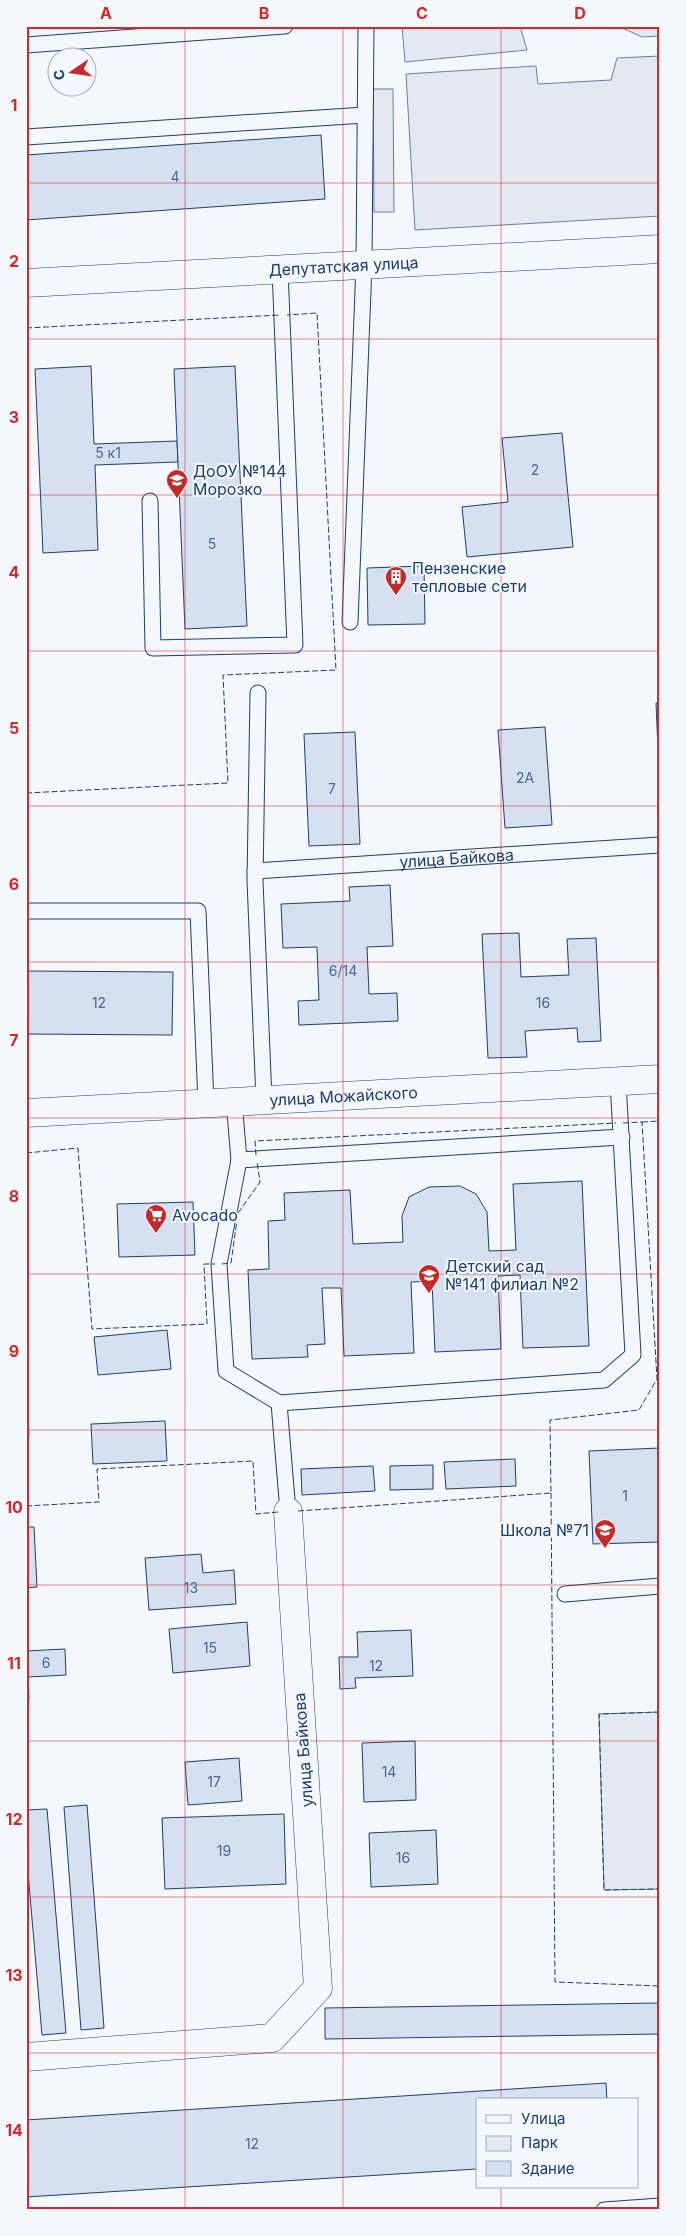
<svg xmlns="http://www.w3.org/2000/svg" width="686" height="2236" font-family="Inter,sans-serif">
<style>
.green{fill:#e3e9f0;stroke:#687fa3}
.parking{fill:#e3e8f0;stroke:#687fa3}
.building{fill:#d5e0f0;stroke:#1d3f73}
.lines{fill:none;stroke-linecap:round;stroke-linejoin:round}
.lane-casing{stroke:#1d3f73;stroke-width:17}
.street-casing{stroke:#1d3f73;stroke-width:29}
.lane{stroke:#f4f7fb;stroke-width:15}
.street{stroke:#f4f7fb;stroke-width:28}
.fence{stroke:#1d3f73;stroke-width:1;stroke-dasharray:6 2.5;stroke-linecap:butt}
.grid{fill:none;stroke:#d62828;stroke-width:1;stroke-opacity:0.55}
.labels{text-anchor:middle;stroke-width:4;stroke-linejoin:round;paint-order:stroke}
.number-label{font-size:14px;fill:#4b6792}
.street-label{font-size:16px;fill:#1d3f73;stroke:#f4f7fb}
.poi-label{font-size:16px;fill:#1d3f73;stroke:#f4f7fb;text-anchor:start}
.neatline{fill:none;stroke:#d62828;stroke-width:2}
.grid-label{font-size:16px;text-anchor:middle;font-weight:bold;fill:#d62828}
</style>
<rect width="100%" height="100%" fill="#f4f7fb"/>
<!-- green -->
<g class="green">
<path d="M 402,26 L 520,26 L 527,50 L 405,62 Z"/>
<path d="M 618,26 L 660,26 L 660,36 L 642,37 Z"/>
<path d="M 660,56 L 660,216 L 415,230 L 406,74 L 536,66 L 538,84 L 611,80 L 617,58 Z"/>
<path d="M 660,1712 L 660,1889 L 604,1890 L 599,1714 Z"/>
</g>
<!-- parking -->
<path class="parking" d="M 373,89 L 393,89 L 394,212 L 374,212 Z"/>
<!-- building -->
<g class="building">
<path d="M 321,135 L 325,199 L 26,220 L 26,155 Z"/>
<path d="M 91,366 L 94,444 L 177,441 L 178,462 L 95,465 L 98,550 L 43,553 L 35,369 Z"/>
<path d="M 235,366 L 247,626 L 185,629 L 174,369 Z"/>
<path d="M 562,433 L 573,547 L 467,557 L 462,507 L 508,502 L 502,438 Z"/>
<path d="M 424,566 L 425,624 L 368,625 L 367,568 Z"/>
<path d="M 656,703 L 660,703 L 660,750 L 658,750 Z"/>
<path d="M 545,727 L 552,825 L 505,828 L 498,730 Z"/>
<path d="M 355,732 L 360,844 L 309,846 L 304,734 Z"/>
<path d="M 390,885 L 393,946 L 367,947 L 369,994 L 397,993 L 398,1021 L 299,1025 L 298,1001 L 319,1000 L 317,947 L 283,948 L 281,904 L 350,901 L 349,887 Z"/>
<path d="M 519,933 L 521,977 L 569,975 L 567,939 L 596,938 L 601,1041 L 578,1042 L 577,1028 L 525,1031 L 527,1057 L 488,1058 L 482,934 Z"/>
<path d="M 26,971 L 173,972 L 172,1035 L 26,1034 Z"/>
<path d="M 582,1181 L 589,1346 L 523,1348 L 520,1275 L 498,1276 L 501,1349 L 435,1352 L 432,1281 L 411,1282 L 414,1353 L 344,1356 L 341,1288 L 322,1288 L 325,1344 L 307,1345 L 308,1357 L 252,1359 L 248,1270 L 269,1269 L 268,1221 L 285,1220 L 284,1193 L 350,1190 L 353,1244 L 403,1242 L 402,1216 L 409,1197 L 429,1187 L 460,1186 L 476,1194 L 487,1212 L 489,1251 L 516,1250 L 513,1184 Z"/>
<path d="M 193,1202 L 195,1255 L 119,1257 L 117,1204 Z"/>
<path d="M 167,1330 L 171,1369 L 98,1375 L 94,1337 Z"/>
<path d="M 26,1388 L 29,1436 L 26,1436 Z"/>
<path d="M 165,1421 L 167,1461 L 93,1464 L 91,1424 Z"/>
<path d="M 660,1448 L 660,1542 L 593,1544 L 589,1451 Z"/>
<path d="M 515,1459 L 516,1486 L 446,1489 L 444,1462 Z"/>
<path d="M 433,1465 L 433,1489 L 390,1490 L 390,1466 Z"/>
<path d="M 373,1466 L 375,1491 L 302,1495 L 301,1469 Z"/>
<path d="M 26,1527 L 34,1527 L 37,1587 L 26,1588 Z"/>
<path d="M 201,1554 L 203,1573 L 234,1570 L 236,1604 L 149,1610 L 145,1558 Z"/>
<path d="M 247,1622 L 250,1666 L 173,1673 L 169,1629 Z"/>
<path d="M 411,1630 L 413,1676 L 355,1678 L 356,1688 L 340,1689 L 339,1657 L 358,1657 L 357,1632 Z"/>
<path d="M 65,1649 L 66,1675 L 28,1677 L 29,1699 L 26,1699 L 26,1651 Z"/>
<path d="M 415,1741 L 416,1800 L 364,1802 L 362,1743 Z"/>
<path d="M 239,1758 L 242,1801 L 188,1805 L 185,1762 Z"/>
<path d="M 87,1805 L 104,2028 L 81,2030 L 64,1807 Z"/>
<path d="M 47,1809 L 66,2033 L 42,2035 L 26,1849 L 26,1810 Z"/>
<path d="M 284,1814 L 286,1884 L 165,1889 L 162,1818 Z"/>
<path d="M 436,1830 L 438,1884 L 371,1887 L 369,1833 Z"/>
<path d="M 660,2003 L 660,2034 L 325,2039 L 325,2008 Z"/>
<path d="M 606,2083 L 607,2100 L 477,2100 L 477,2169 L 26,2197 L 26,2120 Z"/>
</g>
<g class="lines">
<!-- lane casing -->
<g class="lane-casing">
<g id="lane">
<path d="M 26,45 L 285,26"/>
<path d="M 26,137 L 365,115"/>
<path d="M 150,501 L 153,648 L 295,645 L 280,269"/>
<path d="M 350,622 L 364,265 L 366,26"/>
<path d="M 258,693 L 255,881 L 264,1100"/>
<path id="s1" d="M 255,871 L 660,845"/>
<path d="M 26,911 L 198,911 L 206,1103"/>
<path d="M 234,1101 L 239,1160 L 219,1264 L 226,1371 L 279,1403 L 604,1380 L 633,1355 L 618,1081"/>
<path d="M 239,1160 L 622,1137"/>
<path d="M 279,1403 L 288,1512"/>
<path d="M 565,1594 L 660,1586"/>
<path d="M 604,2210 L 660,2206"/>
</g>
</g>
<!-- street casing -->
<g class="street-casing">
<g id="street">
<path id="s2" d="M 26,283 L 660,249"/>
<path id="s3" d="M 26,1113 L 660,1079"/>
<path d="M 26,2057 L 272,2038 L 318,1988 L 288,1512"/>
</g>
</g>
<!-- lane -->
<use href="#lane" class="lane"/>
<!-- street -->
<use href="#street" class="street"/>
<!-- fence -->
<g class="fence">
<path d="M 26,328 L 280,315"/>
<path d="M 26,793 L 228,783 L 223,675 L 336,670 L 317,313 L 287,315"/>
<path d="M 642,1122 L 660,1121"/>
<path d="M 26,1153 L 78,1148 L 92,1329 L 207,1324 L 204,1264 L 215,1264"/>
<path d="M 256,1155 L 255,1141 L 616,1123"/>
<path d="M 222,1264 L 231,1263 L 238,1213 L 260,1182 L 257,1162"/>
<path d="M 551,1493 L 555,1982 L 660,1986"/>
<path d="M 26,1506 L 99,1502 L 97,1469 L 253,1461 L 256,1514 L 278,1512"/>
<path d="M 298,1511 L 551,1493 L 550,1420 L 639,1410 L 657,1379 L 642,1122 L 623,1123"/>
<path d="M 660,1712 L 599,1714 L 604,1890 L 660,1889"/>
</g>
</g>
<!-- grid -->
<path class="grid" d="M 185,26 L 185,2210M 343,26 L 343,2210M 501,26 L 501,2100M 26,183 L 660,183M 26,339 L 660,339M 26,495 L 660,495M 26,651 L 660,651M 26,806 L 660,806M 26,962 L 660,962M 26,1118 L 660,1118M 26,1274 L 660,1274M 26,1430 L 660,1430M 26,1585 L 660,1585M 26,1741 L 660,1741M 26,1897 L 660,1897M 26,2053 L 660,2053M 501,2187 L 501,2210"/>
<!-- icons -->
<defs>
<g id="school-pin" transform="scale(1.125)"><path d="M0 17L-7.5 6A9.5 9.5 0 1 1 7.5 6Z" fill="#c62828" stroke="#f4f7fb"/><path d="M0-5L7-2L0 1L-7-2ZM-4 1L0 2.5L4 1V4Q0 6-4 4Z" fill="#fff"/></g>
<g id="building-pin" transform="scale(1.125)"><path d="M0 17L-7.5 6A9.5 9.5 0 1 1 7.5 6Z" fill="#c62828" stroke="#f4f7fb"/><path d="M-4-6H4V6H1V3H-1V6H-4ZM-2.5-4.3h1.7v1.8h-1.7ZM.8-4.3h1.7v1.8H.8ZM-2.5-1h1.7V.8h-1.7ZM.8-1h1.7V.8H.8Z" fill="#fff"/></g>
<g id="supermarket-pin" transform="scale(1.125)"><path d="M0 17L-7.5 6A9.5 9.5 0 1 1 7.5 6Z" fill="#c62828" stroke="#f4f7fb"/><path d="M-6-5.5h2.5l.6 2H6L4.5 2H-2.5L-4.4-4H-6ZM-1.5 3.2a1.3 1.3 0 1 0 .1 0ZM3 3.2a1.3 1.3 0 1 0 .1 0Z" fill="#fff"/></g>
</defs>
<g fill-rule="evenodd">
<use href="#school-pin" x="177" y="480"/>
<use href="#building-pin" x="396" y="577"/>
<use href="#supermarket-pin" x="156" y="1215"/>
<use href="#school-pin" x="429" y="1275"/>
<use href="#school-pin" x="605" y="1530"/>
</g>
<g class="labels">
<!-- number labels -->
<g class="number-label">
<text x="175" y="182">4</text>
<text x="108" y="458">5 к1</text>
<text x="535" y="475">2</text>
<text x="212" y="549">5</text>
<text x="525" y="783">2А</text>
<text x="332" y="794">7</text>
<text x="343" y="976">6/14</text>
<text x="99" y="1008">12</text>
<text x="543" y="1008">16</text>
<text x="625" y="1501">1</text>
<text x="191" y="1593">13</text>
<text x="210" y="1653">15</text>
<text x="46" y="1668">6</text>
<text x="376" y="1671">12</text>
<text x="389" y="1777">14</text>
<text x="214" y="1787">17</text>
<text x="224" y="1856">19</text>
<text x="403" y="1863">16</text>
<text x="252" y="2149">12</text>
</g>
<!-- street labels -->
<g class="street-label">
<text dy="6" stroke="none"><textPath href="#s2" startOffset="318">Депутатская улица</textPath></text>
<text dy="6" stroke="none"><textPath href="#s1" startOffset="202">улица Байкова</textPath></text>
<text dy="6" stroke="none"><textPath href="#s3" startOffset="318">улица Можайского</textPath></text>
<text transform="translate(303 1750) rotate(-94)" y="6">улица Байкова</text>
</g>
<!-- poi labels -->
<g class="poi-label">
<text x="193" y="477">ДоОУ №144<tspan x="193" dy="18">Морозко</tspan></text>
<text x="412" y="574">Пензенские<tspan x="412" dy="18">тепловые сети</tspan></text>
<text x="172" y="1221">Avocado</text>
<text x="445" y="1272">Детский сад<tspan x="445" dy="18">№141 филиал №2</tspan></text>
<text x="589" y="1536" text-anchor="end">Школа №71</text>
</g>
</g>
<!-- border -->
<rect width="686" height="2236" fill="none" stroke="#f4f7fb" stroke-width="55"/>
<!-- legend -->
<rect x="476" y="2098" width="162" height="90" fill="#f4f7fb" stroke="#9eadc5"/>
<rect x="486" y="2115" width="25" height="8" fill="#f4f7fb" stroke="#9eadc5"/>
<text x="521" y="2124" font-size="15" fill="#1d3f73">Улица</text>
<rect x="486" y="2136" width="25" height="15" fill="#e3e9f0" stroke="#9eadc5"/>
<text x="521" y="2148" font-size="15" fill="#1d3f73">Парк</text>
<rect x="486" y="2161" width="25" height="15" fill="#d5e0f0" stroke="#9eadc5"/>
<text x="521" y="2174" font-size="15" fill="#1d3f73">Здание</text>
<!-- north arrow -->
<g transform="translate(72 72) rotate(257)"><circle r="24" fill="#f4f7fb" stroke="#9eadc5"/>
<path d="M0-4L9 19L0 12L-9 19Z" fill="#c62828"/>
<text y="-8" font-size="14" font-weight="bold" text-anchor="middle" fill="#1d3f73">С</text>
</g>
<rect x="28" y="28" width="630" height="2180" class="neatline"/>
<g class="grid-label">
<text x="106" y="19">A</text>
<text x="264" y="19">B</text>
<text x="422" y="19">C</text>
<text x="580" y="19">D</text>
<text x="14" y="111">1</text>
<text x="14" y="267">2</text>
<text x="14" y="423">3</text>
<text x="14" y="578">4</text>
<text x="14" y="734">5</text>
<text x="14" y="890">6</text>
<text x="14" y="1046">7</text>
<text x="14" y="1202">8</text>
<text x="14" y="1357">9</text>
<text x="14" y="1513">10</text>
<text x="14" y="1669">11</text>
<text x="14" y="1825">12</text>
<text x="14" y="1981">13</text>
<text x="14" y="2136">14</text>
</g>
</svg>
